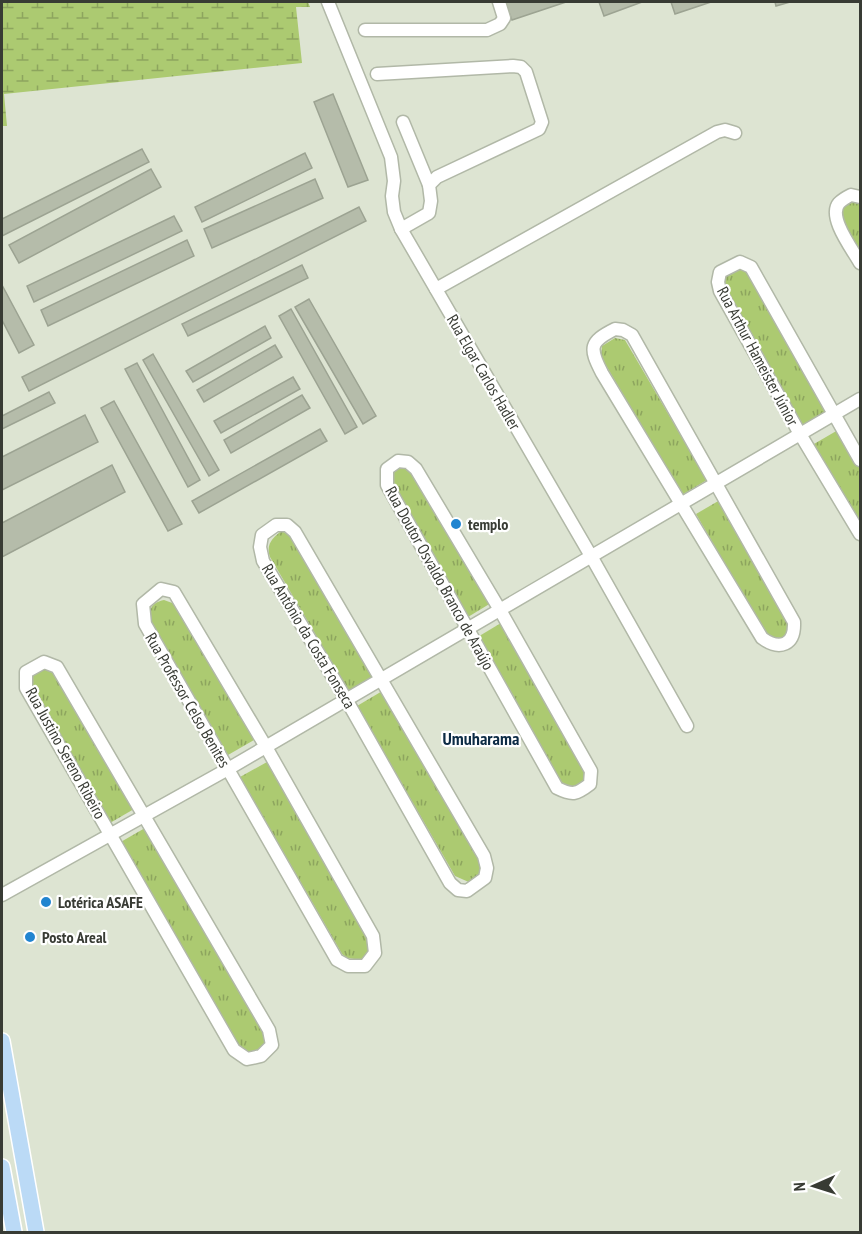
<svg xmlns="http://www.w3.org/2000/svg" width="862" height="1234" font-family="'PT Sans Narrow',sans-serif">
<style>
.wetland{fill:url(#wetland-marsh)}
.park{fill:url(#park-tufts)}
.building{fill:#b5bcaa;stroke:#9ca392;stroke-width:1.5}
.lines{fill:none;stroke-linecap:round;stroke-linejoin:round}
.minor-casing{stroke:#b1b8a7;stroke-width:15}
.major-casing{stroke:#fff;stroke-width:18}
.minor{stroke:#fff;stroke-width:12}
.major{stroke:#bbdaf6;stroke-width:15}
.poi-dot{fill:#2185d0;stroke:#fff;stroke-width:2}
.labels{text-anchor:middle;stroke-width:4.5;stroke-linejoin:round;paint-order:stroke}
.street-label{font-size:16px;fill:#383b34;stroke:#fff}
.poi-label{font-size:16px;font-weight:bold;fill:#383b34;stroke:#fff;text-anchor:start}
.neighbourhood-label{font-size:18px;font-weight:bold;fill:#0c2b45;stroke:#fff}
</style>
<defs>
<pattern id="wetland-marsh" width="20" height="14" patternUnits="userSpaceOnUse" patternTransform="scale(1.5)"><rect width="20" height="14" fill="#acca71"/><path d="M1 5h8M5 5V1M11 12h8M15 12V8" fill="none" stroke="#8da55e"/></pattern>
<pattern id="park-tufts" width="24" height="20" patternUnits="userSpaceOnUse" patternTransform="scale(1.5)"><rect width="24" height="20" fill="#acca71"/><path d="M3 7l-1-3M5 7V3M7 7l1-3M15 17l-1-3M17 17v-4M19 17l1-3" fill="none" stroke="#8da55e"/></pattern>
</defs>
<rect width="100%" height="100%" fill="#dde4d2"/>
<!-- wetland -->
<path class="wetland" d="M 2,2 L 308,2 L 310,7 L 296,7 L 302,63 L 4,94 L 7,126 L 2,126 Z"/>
<!-- park -->
<g class="park">
<path d="M 853,199 L 860,201 L 860,253 L 839,217 L 840,207 Z"/>
<path d="M 735,268 L 745,270 L 828,410 L 803,425 L 721,287 L 722,277 Z"/>
<path d="M 615,338 L 625,340 L 707,480 L 682,495 L 601,357 L 602,346 Z"/>
<path d="M 838,430 L 860,469 L 860,524 L 814,444 Z"/>
<path d="M 398,464 L 414,472 L 491,603 L 468,617 L 390,484 L 391,471 Z"/>
<path d="M 720,500 L 790,620 L 786,636 C 778,640 772,637 764,632 L 696,514 Z"/>
<path d="M 281,531 L 294,536 L 376,676 L 349,692 L 270,557 C 266,544 272,539 281,531 Z"/>
<path d="M 164,600 L 175,604 L 254,740 L 228,755 L 150,621 C 149,609 151,603 164,600 Z"/>
<path d="M 501,623 L 586,772 L 585,783 L 577,789 L 567,789 L 559,782 L 476,638 Z"/>
<path d="M 46,668 L 56,673 L 134,809 L 110,823 L 31,687 L 32,676 Z"/>
<path d="M 384,690 L 480,859 C 483,871 480,875 471,883 L 455,876 L 357,706 Z"/>
<path d="M 267,762 L 369,938 L 371,952 L 361,960 L 347,958 L 342,954 L 240,777 Z"/>
<path d="M 145,828 L 265,1031 L 265,1045 L 260,1053 L 249,1053 L 238,1045 L 119,843 Z"/>
</g>
<!-- building -->
<g class="building">
<path d="M 505,2 L 566,2 L 512,20 Z"/>
<path d="M 599,2 L 642,2 L 604,16 Z"/>
<path d="M 671,2 L 711,2 L 675,14 Z"/>
<path d="M 775,2 L 790,2 L 776,6 Z"/>
<path d="M 333,94 L 368,180 L 348,187 L 314,102 Z"/>
<path d="M 142,149 L 149,162 L 2,236 L 2,219 Z"/>
<path d="M 305,153 L 312,168 L 202,222 L 195,207 Z"/>
<path d="M 151,169 L 161,187 L 19,263 L 9,245 Z"/>
<path d="M 315,179 L 323,198 L 212,248 L 204,229 Z"/>
<path d="M 359,207 L 366,221 L 29,391 L 22,377 Z"/>
<path d="M 174,216 L 182,231 L 34,302 L 27,286 Z"/>
<path d="M 187,240 L 194,256 L 48,326 L 41,310 Z"/>
<path d="M 302,265 L 308,278 L 188,336 L 182,324 Z"/>
<path d="M 2,285 L 34,345 L 19,353 L 2,320 Z"/>
<path d="M 309,299 L 376,416 L 363,424 L 295,307 Z"/>
<path d="M 291,309 L 357,427 L 345,434 L 279,316 Z"/>
<path d="M 265,326 L 271,338 L 193,382 L 186,371 Z"/>
<path d="M 275,345 L 282,357 L 204,402 L 197,390 Z"/>
<path d="M 153,354 L 219,470 L 209,476 L 143,360 Z"/>
<path d="M 137,363 L 200,480 L 188,487 L 125,369 Z"/>
<path d="M 293,377 L 300,389 L 221,433 L 214,421 Z"/>
<path d="M 49,392 L 55,403 L 2,429 L 2,416 Z"/>
<path d="M 302,395 L 310,408 L 231,453 L 224,440 Z"/>
<path d="M 114,401 L 182,524 L 168,531 L 101,408 Z"/>
<path d="M 85,415 L 98,442 L 2,490 L 2,457 Z"/>
<path d="M 320,429 L 327,441 L 199,513 L 192,501 Z"/>
<path d="M 112,465 L 125,492 L 2,557 L 2,523 Z"/>
</g>
<g class="lines">
<!-- minor casing -->
<g class="minor-casing">
<g id="minor">
<path d="M 328,2 L 391,157 L 394,181 L 392,196 L 394,212 L 401,229 L 591,556 L 687,726"/>
<path d="M 365,30 L 487,30 L 500,24 L 504,18 L 499,2"/>
<path d="M 377,74 L 513,66 L 521,67 L 526,72 L 542,122 L 539,129 L 437,177 L 429,185 L 431,201 L 429,213 L 401,229"/>
<path d="M 403,122 L 429,185"/>
<path d="M 860,197 L 851,195 C 847,197 842,200 839,203 C 827,217 853,250 860,263"/>
<path d="M 436,289 L 717,132 L 725,130 L 735,133"/>
<path d="M 615,329 L 623,330 L 632,335 L 794,622 C 795,645 780,651 762,638 L 602,373 C 589,348 589,342 615,329 Z"/>
<path d="M 860,460 L 751,267 L 740,262 L 720,272 L 718,282 L 720,291 L 800,434 L 860,534"/>
<path d="M 398,461 L 408,462 L 416,469 L 500,610 L 591,771 L 590,784 C 577,794 573,796 557,788 L 387,485 L 387,469 Z"/>
<path d="M 276,525 L 287,525 L 295,532 L 484,856 L 487,868 L 485,878 L 467,891 L 458,890 L 450,883 L 346,699 L 263,561 L 260,547 L 262,535 Z"/>
<path d="M 161,589 L 174,592 L 266,747 L 373,936 L 375,953 L 365,966 L 348,966 L 337,960 L 145,624 L 143,604 Z"/>
<path d="M 44,662 L 57,667 L 269,1030 L 272,1045 L 261,1056 L 247,1059 L 234,1050 L 26,688 L 26,672 Z"/>
<path d="M 2,895 L 228,769 L 860,399"/>
</g>
</g>
<!-- major casing -->
<g class="major-casing">
<g id="major">
<path d="M 2,1041 L 36,1232"/>
<path d="M 2,1167 L 14,1232"/>
</g>
</g>
<!-- minor -->
<use href="#minor" class="minor"/>
<!-- major -->
<use href="#major" class="major"/>
</g>
<!-- markers -->
<g class="poi-dot">
<circle cx="456" cy="524" r="6"/>
<circle cx="46" cy="902" r="6"/>
<circle cx="30" cy="937" r="6"/>
</g>
<g class="labels">
<!-- street labels -->
<g class="street-label">
<text transform="translate(758 356) rotate(62)" y="6">Rua Arthur Hameister Júnior</text>
<text transform="translate(484 372) rotate(60)" y="6">Rua Elgar Carlos Hadler</text>
<text transform="translate(440 578) rotate(61)" y="6">Rua Doutor Osvaldo Branco de Araújo</text>
<text transform="translate(309 636) rotate(59)" y="6">Rua Antônio da Costa Fonseca</text>
<text transform="translate(188 700) rotate(60)" y="6">Rua Professor Celso Benites</text>
<text transform="translate(66 753) rotate(61)" y="6">Rua Justino Sereno Ribeiro</text>
</g>
<!-- poi labels -->
<g class="poi-label">
<text x="468" y="530">templo</text>
<text x="58" y="908">Lotérica ASAFE</text>
<text x="42" y="943">Posto Areal</text>
</g>
<!-- neighbourhood labels -->
<g class="neighbourhood-label">
<text x="481" y="745">Umuharama</text>
</g>
</g>
<!-- border -->
<rect width="862" height="1234" fill="none" stroke="#383b34" stroke-width="6"/>
<!-- north arrow -->
<g transform="translate(814 1186) rotate(267)" stroke="#ffffff" stroke-width="4.5" paint-order="stroke">
<path d="M0-4.5L10 22L0 15L-10 22Z" fill="#383b34"/>
<text y="-9" font-size="16" font-weight="bold" text-anchor="middle" fill="#383b34">N</text>
</g>
</svg>
